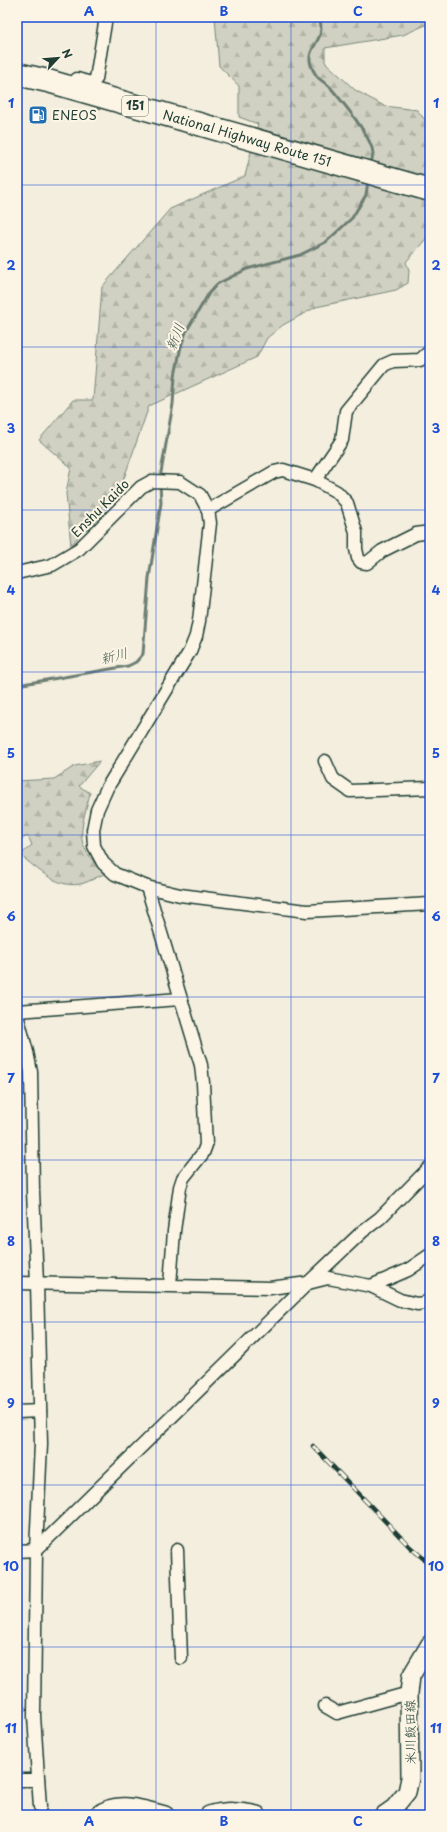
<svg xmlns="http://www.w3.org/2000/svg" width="447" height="1832" font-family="'Playpen Sans','Klee One',sans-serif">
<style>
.forest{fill:url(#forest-firs);stroke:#78877b}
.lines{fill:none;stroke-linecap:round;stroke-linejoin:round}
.stream{stroke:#6c7d72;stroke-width:3}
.street-casing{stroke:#1f3d34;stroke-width:15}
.secondary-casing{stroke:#1f3d34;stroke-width:20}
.highway-casing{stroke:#1f3d34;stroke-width:25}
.street{stroke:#fcf5e5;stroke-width:12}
.secondary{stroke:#fcf5e5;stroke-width:17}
.highway{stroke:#fcf5e5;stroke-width:22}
.rail-casing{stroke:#1f3d34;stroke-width:4.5}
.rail{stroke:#fcf5e5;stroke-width:3;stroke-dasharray:9;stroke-linecap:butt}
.grid{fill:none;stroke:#1d4ed8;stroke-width:1;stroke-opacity:0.55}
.labels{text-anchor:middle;stroke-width:4;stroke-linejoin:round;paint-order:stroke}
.shield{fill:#fcf5e5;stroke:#617469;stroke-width:1}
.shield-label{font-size:12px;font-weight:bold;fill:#1f3d34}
.poi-label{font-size:13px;fill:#1f3d34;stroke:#fcf5e5;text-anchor:start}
.street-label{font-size:13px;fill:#1f3d34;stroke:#fcf5e5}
.water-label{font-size:14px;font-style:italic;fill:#465d53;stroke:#fcf5e5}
.neatline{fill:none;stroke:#1d4ed8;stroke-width:1.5}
.grid-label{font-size:13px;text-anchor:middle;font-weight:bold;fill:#1d4ed8}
</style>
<defs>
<pattern id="forest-firs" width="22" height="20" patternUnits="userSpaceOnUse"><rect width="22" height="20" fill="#d0d1c2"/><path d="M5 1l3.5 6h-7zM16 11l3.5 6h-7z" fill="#b2b4a7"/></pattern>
</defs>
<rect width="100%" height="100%" fill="#f3eede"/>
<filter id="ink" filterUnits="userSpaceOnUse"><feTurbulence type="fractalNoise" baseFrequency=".025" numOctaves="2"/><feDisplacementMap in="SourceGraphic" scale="8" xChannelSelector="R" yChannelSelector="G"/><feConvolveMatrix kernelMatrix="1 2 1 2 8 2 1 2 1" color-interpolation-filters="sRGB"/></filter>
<g filter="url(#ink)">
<!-- forest -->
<g class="forest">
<path d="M 215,17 L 362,17 C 372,20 383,17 395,19 L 397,17 L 430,17 L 430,23 L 403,35 L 325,48 L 325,62 L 355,90 L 384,106 L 417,110 L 426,121 L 428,137 L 430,139 L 430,166 L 426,189 L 430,194 L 430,234 L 406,262 L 409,270 L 408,283 L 396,290 L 316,307 L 283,325 L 267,338 L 257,357 L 149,406 L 123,481 L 71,546 L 66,493 L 71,468 L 39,440 L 73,400 L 93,400 L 102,287 L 170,209 L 245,176 L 258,124 L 239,117 L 239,86 L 219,66 Z"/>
<path d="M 100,761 L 79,786 L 90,793 C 87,806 80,827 82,840 C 84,852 96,864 104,874 C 97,877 90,881 84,883 C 59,891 38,869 20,855 L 32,845 L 28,836 L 17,841 L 17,781 L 54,779 L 75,766 Z"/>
</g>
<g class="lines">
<!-- stream -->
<g class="stream">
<path d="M 319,17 C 329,46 297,46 316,75 C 319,80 326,83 330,87 C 341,100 372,137 373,153 C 373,157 371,162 371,165"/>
<path d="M 160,478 L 173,404 L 175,376 L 181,346 L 186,332 L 209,293 L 217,284 L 247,269 L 300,255 L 326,242 L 352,218 L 366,195 L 368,181"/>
<path d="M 17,685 L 128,666 L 136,662 L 143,654 L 149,578 L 161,503 L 160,483"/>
<path d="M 332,1268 L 339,1262"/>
</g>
<!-- street casing -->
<g class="street-casing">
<g id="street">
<path d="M 77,79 L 91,83 L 96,79 L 106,17"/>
<path d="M 315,480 L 342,440 L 346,411 L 384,365 L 393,361 L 420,360 L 430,351"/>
<path d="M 208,510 L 274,472 L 283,470 L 315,480 L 337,492 L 347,503 L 356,532 L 356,549 L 358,558 L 361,562 L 367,563 L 382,551 L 416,534 L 430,532"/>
<path d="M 17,573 L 52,565 L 79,549 L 141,487 L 152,481 L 180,482 L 200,495 L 208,510 L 210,523 L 199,621 L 196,636 L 190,651 L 107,788 L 97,810 L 93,830 L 94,846 L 103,863 L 115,874 L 147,887 L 180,895 L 307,911 L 430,904"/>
<path d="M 325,761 L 333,779 L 350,791 L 430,788"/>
<path d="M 147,887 L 201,1065 L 203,1083 L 206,1145 L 203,1153 L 183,1178 L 180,1187 L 174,1231 L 170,1285"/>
<path d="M 17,1011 L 180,999"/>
<path d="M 17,1015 L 27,1052 L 31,1072 L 33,1191 L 37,1283 L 41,1444 L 36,1550 L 34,1716 L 40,1807"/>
<path d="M 17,1283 L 270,1288 L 308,1283 L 328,1278 L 371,1286 L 400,1300 L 417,1304 L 430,1302"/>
<path d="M 371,1286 L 408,1270 L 430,1255"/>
<path d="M 17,1412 L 40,1411"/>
<path d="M 177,1550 L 181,1658"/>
<path d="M 17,1551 L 36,1550 L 308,1283 L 363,1231 L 380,1218 L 430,1167"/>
<path d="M 325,1706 L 337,1713 L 409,1693"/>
<path d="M 17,1780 L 38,1780"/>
</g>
</g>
<!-- secondary casing -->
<g class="secondary-casing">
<g id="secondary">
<path d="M 98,1815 C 117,1799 144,1810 165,1815"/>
<path d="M 209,1815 C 226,1810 240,1811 257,1815"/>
<path d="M 384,1815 L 394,1808 L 407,1792 L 410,1778 L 409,1693 L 411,1676 L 430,1644"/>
</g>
</g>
<!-- highway casing -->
<g class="highway-casing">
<path id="highway" d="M 17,74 L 48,81 L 430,190"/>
</g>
<!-- street -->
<use href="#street" class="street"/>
<!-- secondary -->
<use href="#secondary" class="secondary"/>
<!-- highway -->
<use href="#highway" class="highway"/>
<!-- rail casing -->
<g class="rail-casing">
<path id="rail" d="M 313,1446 L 410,1547 L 430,1564"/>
</g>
<!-- rail -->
<use href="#rail" class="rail"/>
</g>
</g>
<!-- grid -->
<path class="grid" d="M 156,17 L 156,1815M 291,17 L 291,1815M 17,185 L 430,185M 17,347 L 430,347M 17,510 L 430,510M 17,672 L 430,672M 17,835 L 430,835M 17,997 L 430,997M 17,1160 L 430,1160M 17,1322 L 430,1322M 17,1485 L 430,1485M 17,1647 L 430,1647"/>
<!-- icons -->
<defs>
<g id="fuel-square" transform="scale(1)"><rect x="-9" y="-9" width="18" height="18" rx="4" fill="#1f6fb2" stroke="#fcf5e5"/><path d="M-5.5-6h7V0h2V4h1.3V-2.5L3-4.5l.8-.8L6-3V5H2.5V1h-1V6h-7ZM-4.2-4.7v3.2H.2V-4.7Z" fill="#fff"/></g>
</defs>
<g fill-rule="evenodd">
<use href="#fuel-square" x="38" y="115"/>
</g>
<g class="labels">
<!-- shield labels -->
<rect class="shield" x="122" y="96" width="26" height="20" rx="3"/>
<g class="shield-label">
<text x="135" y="110">151</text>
</g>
<!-- poi labels -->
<g class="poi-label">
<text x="52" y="120">ENEOS</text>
</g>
<!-- street labels -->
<g class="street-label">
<text transform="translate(247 138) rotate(16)" y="5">National Highway Route 151</text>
<text transform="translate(100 508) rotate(-45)" y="5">Enshu Kaido</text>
<text transform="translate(410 1732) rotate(-91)" y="5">米川飯田線</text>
</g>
<!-- water labels -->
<g class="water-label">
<text transform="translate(175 337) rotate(-69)" y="5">新川</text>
<text transform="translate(114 656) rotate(-14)" y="5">新川</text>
</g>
</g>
<!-- margin -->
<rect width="447" height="1832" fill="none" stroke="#fcf5e5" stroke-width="44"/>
<!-- north arrow -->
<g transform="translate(58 58) rotate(64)" stroke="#fcf5e5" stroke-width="3" paint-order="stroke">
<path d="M0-3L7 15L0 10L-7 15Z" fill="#1f3d34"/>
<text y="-6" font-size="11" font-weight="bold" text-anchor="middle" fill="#1f3d34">N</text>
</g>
<rect x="22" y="22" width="403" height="1788" class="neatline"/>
<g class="grid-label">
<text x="89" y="16">A</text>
<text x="224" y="16">B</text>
<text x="358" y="16">C</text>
<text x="11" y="108">1</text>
<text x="436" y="108">1</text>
<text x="11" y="270">2</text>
<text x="436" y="270">2</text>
<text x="11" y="433">3</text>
<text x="436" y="433">3</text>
<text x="11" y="595">4</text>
<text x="436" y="595">4</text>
<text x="11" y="758">5</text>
<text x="436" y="758">5</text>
<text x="11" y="921">6</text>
<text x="436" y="921">6</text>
<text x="11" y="1083">7</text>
<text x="436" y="1083">7</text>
<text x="11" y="1246">8</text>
<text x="436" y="1246">8</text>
<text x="11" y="1408">9</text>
<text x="436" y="1408">9</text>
<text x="11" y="1571">10</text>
<text x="436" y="1571">10</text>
<text x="11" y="1733">11</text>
<text x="436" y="1733">11</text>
<text x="89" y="1826">A</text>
<text x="224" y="1826">B</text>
<text x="358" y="1826">C</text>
</g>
</svg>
